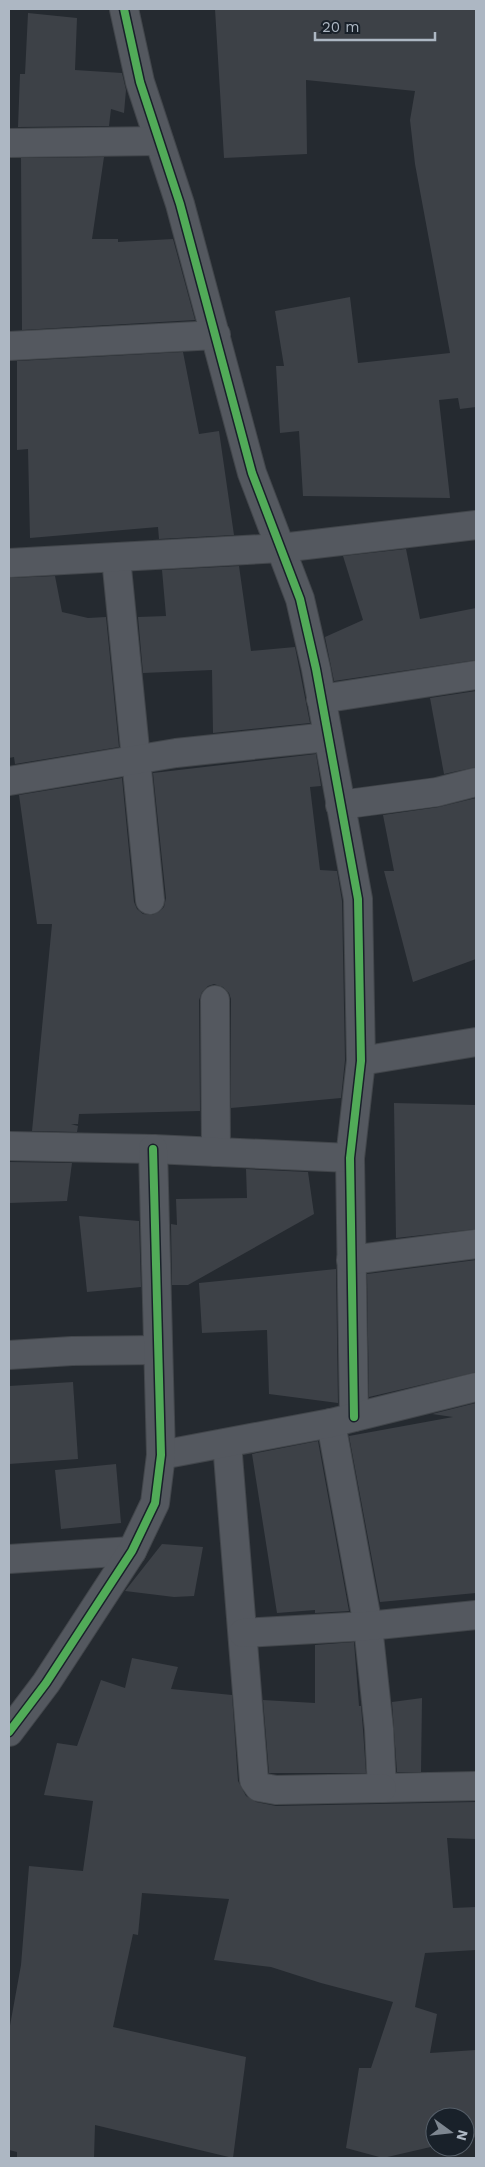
<svg xmlns="http://www.w3.org/2000/svg" width="485" height="2167" font-family="'Work Sans',sans-serif">
<style>
.building{fill:#3d4147}
.lines{fill:none;stroke-linecap:round;stroke-linejoin:round}
.street-casing{stroke:#42464b;stroke-width:30}
.street{stroke:#54585f;stroke-width:28}
.cycleway-casing{stroke:#19212a;stroke-width:11}
.cycleway{stroke:#51ab58;stroke-width:8}
</style>
<rect width="100%" height="100%" fill="#252a30"/>
<!-- building -->
<g class="building">
<path d="M 215,9 L 476,9 L 476,407 L 460,409 L 458,398 L 439,400 L 450,498 L 303,496 L 299,431 L 280,433 L 276,366 L 284,366 L 275,311 L 350,297 L 358,363 L 450,353 L 415,164 L 410,120 L 415,91 L 306,80 L 307,154 L 224,158 Z"/>
<path d="M 28,13 L 77,18 L 75,70 L 122,73 L 126,90 L 124,113 L 111,109 L 109,126 L 18,127 L 20,74 L 25,74 Z"/>
<path d="M 104,157 L 92,239 L 118,239 L 118,242 L 173,239 L 195,320 L 22,330 L 21,158 Z"/>
<path d="M 183,352 L 199,434 L 219,431 L 234,535 L 159,539 L 158,527 L 30,538 L 28,449 L 17,450 L 17,361 Z"/>
<path d="M 406,549 L 420,619 L 476,608 L 476,660 L 334,681 L 325,637 L 363,620 L 343,556 Z"/>
<path d="M 239,566 L 251,651 L 295,647 L 310,723 L 213,733 L 212,670 L 143,673 L 138,617 L 166,616 L 162,570 Z"/>
<path d="M 55,576 L 62,612 L 88,618 L 106,617 L 119,747 L 15,764 L 14,757 L 9,758 L 9,578 Z"/>
<path d="M 476,691 L 476,767 L 444,774 L 430,698 Z"/>
<path d="M 316,754 L 321,786 L 310,787 L 320,870 L 337,871 L 342,901 L 345,1060 L 341,1098 L 231,1108 L 231,999 L 229,993 L 223,987 L 214,984 L 208,986 L 202,992 L 199,1000 L 200,1111 L 79,1114 L 78,1124 L 71,1124 L 78,1126 L 77,1132 L 32,1131 L 52,924 L 37,924 L 19,795 L 122,778 L 134,902 L 137,909 L 143,914 L 152,915 L 159,912 L 164,907 L 166,898 L 153,773 Z"/>
<path d="M 476,798 L 476,959 L 413,982 L 384,871 L 394,871 L 383,815 L 439,807 Z"/>
<path d="M 394,1103 L 476,1105 L 476,1229 L 396,1238 Z"/>
<path d="M 9,1162 L 72,1163 L 67,1201 L 9,1203 Z"/>
<path d="M 246,1169 L 308,1172 L 314,1214 L 188,1285 L 172,1285 L 171,1224 L 177,1225 L 176,1199 L 247,1198 Z"/>
<path d="M 79,1216 L 139,1221 L 141,1287 L 87,1292 Z"/>
<path d="M 476,1260 L 476,1372 L 369,1397 L 367,1274 Z"/>
<path d="M 336,1269 L 338,1403 L 269,1394 L 267,1330 L 202,1333 L 199,1283 Z"/>
<path d="M 73,1382 L 78,1459 L 9,1464 L 9,1386 Z"/>
<path d="M 476,1403 L 476,1593 L 380,1602 L 349,1436 L 453,1417 L 432,1414 Z"/>
<path d="M 318,1441 L 349,1611 L 315,1613 L 315,1610 L 277,1613 L 252,1454 Z"/>
<path d="M 116,1464 L 121,1523 L 61,1529 L 55,1470 Z"/>
<path d="M 162,1544 L 203,1547 L 194,1596 L 174,1597 L 125,1591 Z"/>
<path d="M 354,1642 L 359,1706 L 361,1706 L 363,1730 L 366,1773 L 269,1773 L 263,1700 L 315,1703 L 315,1645 Z"/>
<path d="M 132,1658 L 178,1667 L 171,1689 L 232,1695 L 238,1781 L 246,1796 L 256,1802 L 276,1806 L 476,1802 L 476,1839 L 447,1838 L 453,1908 L 476,1907 L 476,1950 L 425,1953 L 415,2007 L 437,2014 L 430,2053 L 476,2050 L 476,2137 L 465,2140 L 465,2117 L 435,2117 L 435,2146 L 383,2158 L 346,2148 L 359,2068 L 371,2068 L 393,2002 L 321,1983 L 271,1967 L 214,1960 L 229,1899 L 142,1893 L 138,1935 L 133,1934 L 113,2027 L 246,2057 L 233,2158 L 95,2125 L 94,2158 L 17,2158 L 17,2152 L 9,2150 L 9,2031 L 21,1965 L 29,1866 L 83,1871 L 93,1801 L 44,1795 L 57,1743 L 77,1746 L 101,1680 L 125,1688 Z"/>
<path d="M 422,1698 L 421,1772 L 397,1772 L 392,1702 Z"/>
</g>
<g class="lines">
<!-- street casing -->
<g class="street-casing">
<g id="street">
<path d="M 124,9 L 140,82 L 180,204 L 252,473 L 300,599 L 316,669 L 358,899 L 361,1061 L 350,1158 L 354,1417"/>
<path d="M 9,143 L 159,141"/>
<path d="M 9,346 L 216,335"/>
<path d="M 116,558 L 150,900"/>
<path d="M 9,563 L 281,548 L 476,525"/>
<path d="M 321,699 L 476,675"/>
<path d="M 9,781 L 176,753 L 328,737"/>
<path d="M 340,805 L 437,792 L 476,782"/>
<path d="M 215,1000 L 216,1152"/>
<path d="M 361,1061 L 476,1042"/>
<path d="M 9,1146 L 153,1149 L 350,1158"/>
<path d="M 351,1260 L 476,1244"/>
<path d="M 9,1355 L 72,1351 L 157,1350"/>
<path d="M 331,1423 L 368,1626 L 379,1729 L 382,1788 L 476,1786"/>
<path d="M 227,1443 L 254,1780 L 259,1787 L 276,1790 L 382,1788"/>
<path d="M 161,1455 L 331,1423 L 476,1387"/>
<path d="M 9,1559 L 132,1551"/>
<path d="M 243,1633 L 368,1626 L 476,1615"/>
<path d="M 9,1732 L 46,1683 L 132,1551 L 155,1503 L 161,1455 L 153,1149"/>
</g>
</g>
<!-- street -->
<use href="#street" class="street"/>
<!-- cycleway casing -->
<g class="cycleway-casing">
<g id="cycleway">
<path d="M 124,9 L 140,82 L 180,204 L 252,473 L 300,599 L 316,669 L 358,899 L 361,1061 L 350,1158 L 354,1417"/>
<path d="M 9,1732 L 46,1683 L 132,1551 L 155,1503 L 161,1455 L 153,1149"/>
</g>
</g>
<!-- cycleway -->
<use href="#cycleway" class="cycleway"/>
</g>
<!-- border -->
<rect width="485" height="2167" fill="none" stroke="#adb7c3" stroke-width="20"/>
<!-- north arrow -->
<g transform="translate(450 2132) rotate(105)"><circle r="24" fill="#19212a" stroke="#545d67"/>
<path d="M0-4L9 19L0 12L-9 19Z" fill="#7d8690"/>
<text y="-8" font-size="14" font-weight="bold" text-anchor="middle" fill="#adb7c3">N</text>
</g>
<!-- scale -->
<path d="M315 32v8h120v-8" fill="none" stroke="#adb7c3" stroke-width="2.5"/>
<text x="322" y="32" font-size="15" fill="#adb7c3" stroke="#19212a" stroke-width="4" paint-order="stroke">20 m</text>
</svg>
